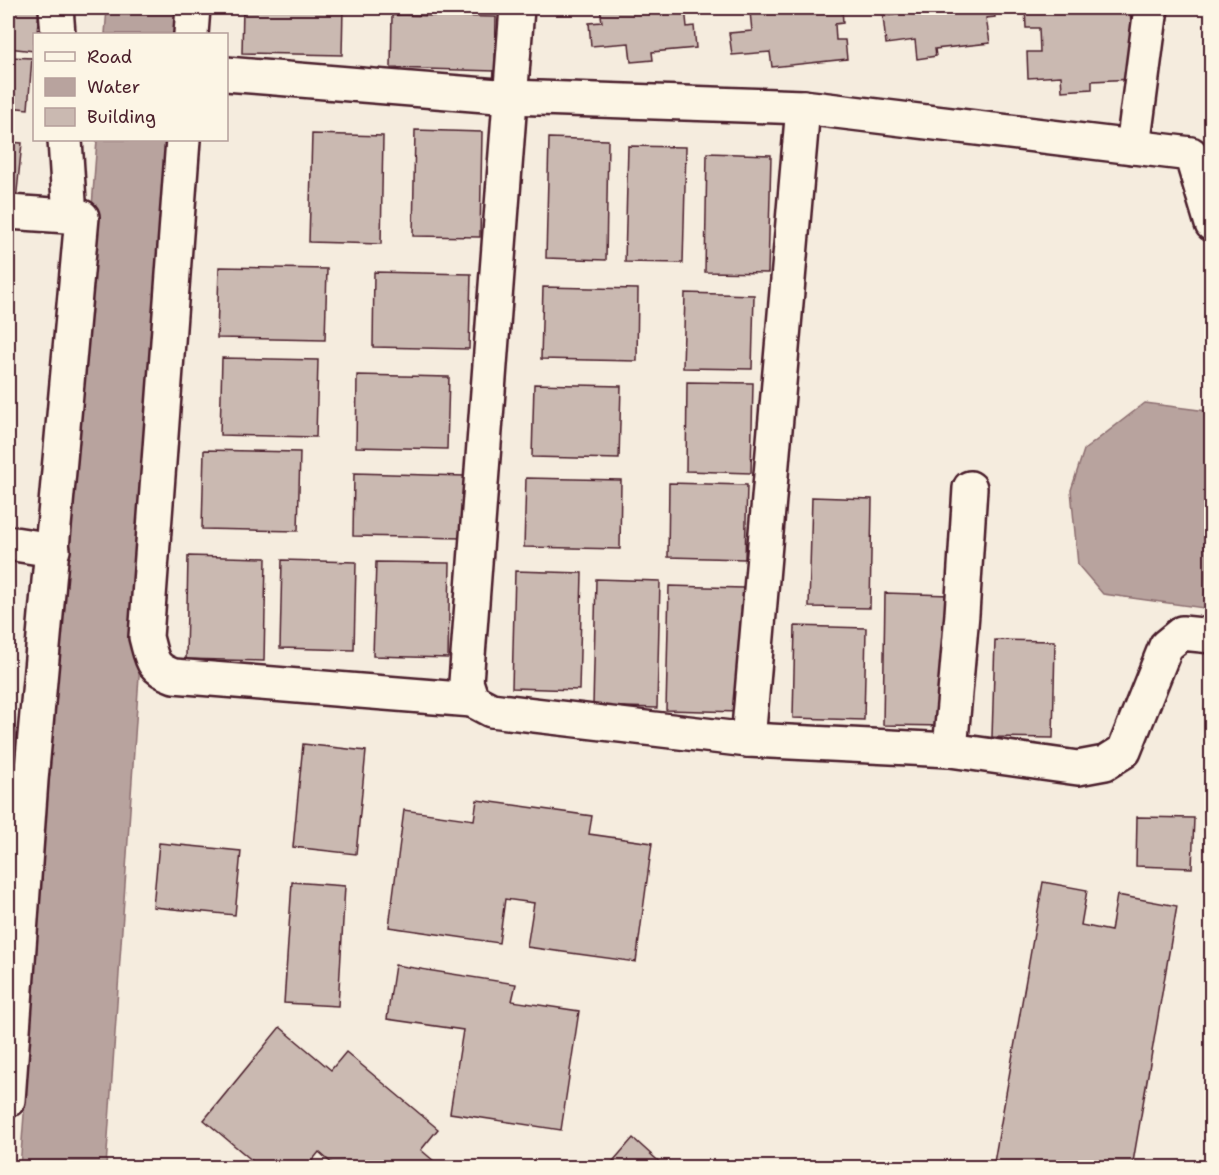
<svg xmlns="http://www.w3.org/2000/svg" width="1219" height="1175" font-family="'Shantell Sans',sans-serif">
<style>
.water{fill:#b8a39e;stroke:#8c6e70;stroke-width:1.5}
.building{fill:#cab9b1;stroke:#4a1f2b;stroke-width:1.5}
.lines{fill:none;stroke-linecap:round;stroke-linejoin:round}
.minor-casing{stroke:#4a1f2b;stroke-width:38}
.minor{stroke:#fcf5e5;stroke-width:33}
</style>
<rect width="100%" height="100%" fill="#f5ecde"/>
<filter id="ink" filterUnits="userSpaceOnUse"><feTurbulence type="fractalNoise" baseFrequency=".0167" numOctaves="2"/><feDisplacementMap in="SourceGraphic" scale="12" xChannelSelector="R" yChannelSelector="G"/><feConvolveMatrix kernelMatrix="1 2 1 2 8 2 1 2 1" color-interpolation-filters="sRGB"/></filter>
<g filter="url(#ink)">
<!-- water -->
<g class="water">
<path d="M 107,8 L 184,8 L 182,34 L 105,34 Z"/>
<path d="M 97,140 L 175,140 L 106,1167 L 20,1168 Z"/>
<path d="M 1145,403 L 1207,411 L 1211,413 L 1211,609 L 1103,594 L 1078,565 L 1071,490 L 1084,450 Z"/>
</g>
<!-- building -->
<g class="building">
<path d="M 8,8 L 39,8 L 37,34 L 34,34 L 34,51 L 8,48 Z"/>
<path d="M 243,8 L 343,8 L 342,55 L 242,53 Z"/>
<path d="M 600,8 L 685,8 L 687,27 L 694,26 L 696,48 L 652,52 L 653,60 L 631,62 L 629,43 L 591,46 L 589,23 L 602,22 Z"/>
<path d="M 727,8 L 842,8 L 843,23 L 835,24 L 836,40 L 845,40 L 847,59 L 772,67 L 770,52 L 732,55 L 729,33 L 752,31 L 750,12 L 727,13 Z"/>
<path d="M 893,8 L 994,8 L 995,17 L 986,18 L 990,43 L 935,49 L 936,56 L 917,59 L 915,40 L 886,44 L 883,16 L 894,15 Z"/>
<path d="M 1025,8 L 1130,8 L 1134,79 L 1092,81 L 1092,89 L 1062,91 L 1061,76 L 1028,78 L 1027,52 L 1040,52 L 1039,28 L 1026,28 Z"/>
<path d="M 392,15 L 496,17 L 495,71 L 391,68 Z"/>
<path d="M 8,57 L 32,58 L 28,109 L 8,107 Z"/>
<path d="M 415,130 L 482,132 L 480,237 L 413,236 Z"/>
<path d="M 312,134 L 383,136 L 381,244 L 309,242 Z"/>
<path d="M 549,138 L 608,140 L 606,260 L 546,258 Z"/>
<path d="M 8,142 L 22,143 L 16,201 L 8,200 Z"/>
<path d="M 628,146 L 686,147 L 683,263 L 625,262 Z"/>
<path d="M 707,153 L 771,155 L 768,273 L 705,272 Z"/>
<path d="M 219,267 L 327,269 L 325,340 L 217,338 Z"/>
<path d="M 374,272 L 471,274 L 469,349 L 373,347 Z"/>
<path d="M 543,287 L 638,289 L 637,361 L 541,359 Z"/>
<path d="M 685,293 L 754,295 L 752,369 L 683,368 Z"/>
<path d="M 222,358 L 318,360 L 316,437 L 220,435 Z"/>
<path d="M 357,375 L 449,377 L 447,449 L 356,447 Z"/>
<path d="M 687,382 L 753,383 L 751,473 L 686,471 Z"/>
<path d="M 534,384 L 621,386 L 619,459 L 532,457 Z"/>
<path d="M 204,450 L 300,452 L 298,531 L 202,529 Z"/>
<path d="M 354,473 L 465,476 L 463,538 L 353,536 Z"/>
<path d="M 526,478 L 621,480 L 620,549 L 524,547 Z"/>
<path d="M 669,483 L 747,485 L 745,559 L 668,557 Z"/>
<path d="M 812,497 L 872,499 L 870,608 L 809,607 Z"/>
<path d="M 188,556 L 266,558 L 264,661 L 186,659 Z"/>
<path d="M 282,560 L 356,562 L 354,650 L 280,648 Z"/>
<path d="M 376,562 L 450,563 L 448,658 L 373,656 Z"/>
<path d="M 515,571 L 582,573 L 579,690 L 512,688 Z"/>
<path d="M 596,579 L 660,581 L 657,708 L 593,706 Z"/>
<path d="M 669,586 L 743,588 L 740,712 L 666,710 Z"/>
<path d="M 885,593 L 949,595 L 946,726 L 883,725 Z"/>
<path d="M 795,626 L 866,628 L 864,720 L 793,718 Z"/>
<path d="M 995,640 L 1055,641 L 1053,738 L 992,737 Z"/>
<path d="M 303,744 L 366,751 L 356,854 L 293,847 Z"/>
<path d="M 8,770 L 13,770 L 8,819 Z"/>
<path d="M 477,800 L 592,816 L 589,834 L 652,843 L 636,962 L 527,947 L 534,903 L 505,899 L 499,943 L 389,927 L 404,810 L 474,820 Z"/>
<path d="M 1137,817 L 1194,818 L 1192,868 L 1136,866 Z"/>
<path d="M 159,843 L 241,851 L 235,915 L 153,907 Z"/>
<path d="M 292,882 L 345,886 L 338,1006 L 284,1003 Z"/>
<path d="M 1043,882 L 1087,890 L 1081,925 L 1111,931 L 1117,895 L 1177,906 L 1132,1168 L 993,1168 Z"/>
<path d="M 395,965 L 516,984 L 512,1001 L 579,1011 L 561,1130 L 450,1113 L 463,1030 L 387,1019 Z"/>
<path d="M 280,1027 L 331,1070 L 346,1052 L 438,1129 L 421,1150 L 442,1168 L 337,1168 L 319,1152 L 306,1168 L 261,1168 L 204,1120 Z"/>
<path d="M 633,1138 L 666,1168 L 607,1168 Z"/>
</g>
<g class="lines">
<!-- minor casing -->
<g class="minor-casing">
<g id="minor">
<path d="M 56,8 L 58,34"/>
<path d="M 517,8 L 466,682 L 472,700 L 491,710 L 748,740 L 950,750 L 1078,768 L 1105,763 L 1124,751 L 1166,646 L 1182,633 L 1212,636"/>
<path d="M 191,34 L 193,8"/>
<path d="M 226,74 L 510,97 L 803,107 L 1191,154 L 1212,224"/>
<path d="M 65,140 L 70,217"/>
<path d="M 183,140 L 146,637 C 152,659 151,668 174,676 L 472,700"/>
<path d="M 1133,147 L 1151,8"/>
<path d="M 8,212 L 82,217 L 31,780 L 8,1100"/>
<path d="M 8,543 L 53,550"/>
<path d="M 748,740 L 803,107"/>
<path d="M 950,750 L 962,614 L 970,488"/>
</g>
</g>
<!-- minor -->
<use href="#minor" class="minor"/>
</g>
</g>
<!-- margin -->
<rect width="1219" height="1175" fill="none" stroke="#fcf5e5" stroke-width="30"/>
<rect x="15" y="15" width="1189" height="1145" fill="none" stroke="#4a1f2b" stroke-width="2" filter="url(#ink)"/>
<!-- legend -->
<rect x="33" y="33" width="195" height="108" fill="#fcf5e5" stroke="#b59f9b" stroke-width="1.5"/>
<rect x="45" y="52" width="30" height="9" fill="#fcf5e5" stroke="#b59f9b" stroke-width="1.5"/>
<text x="87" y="63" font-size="18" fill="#4a1f2b">Road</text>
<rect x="45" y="78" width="30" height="18" fill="#b8a39e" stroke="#b59f9b" stroke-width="1.5"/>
<text x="87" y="93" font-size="18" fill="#4a1f2b">Water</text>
<rect x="45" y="108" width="30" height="18" fill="#cab9b1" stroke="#b59f9b" stroke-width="1.5"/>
<text x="87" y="123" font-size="18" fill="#4a1f2b">Building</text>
</svg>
